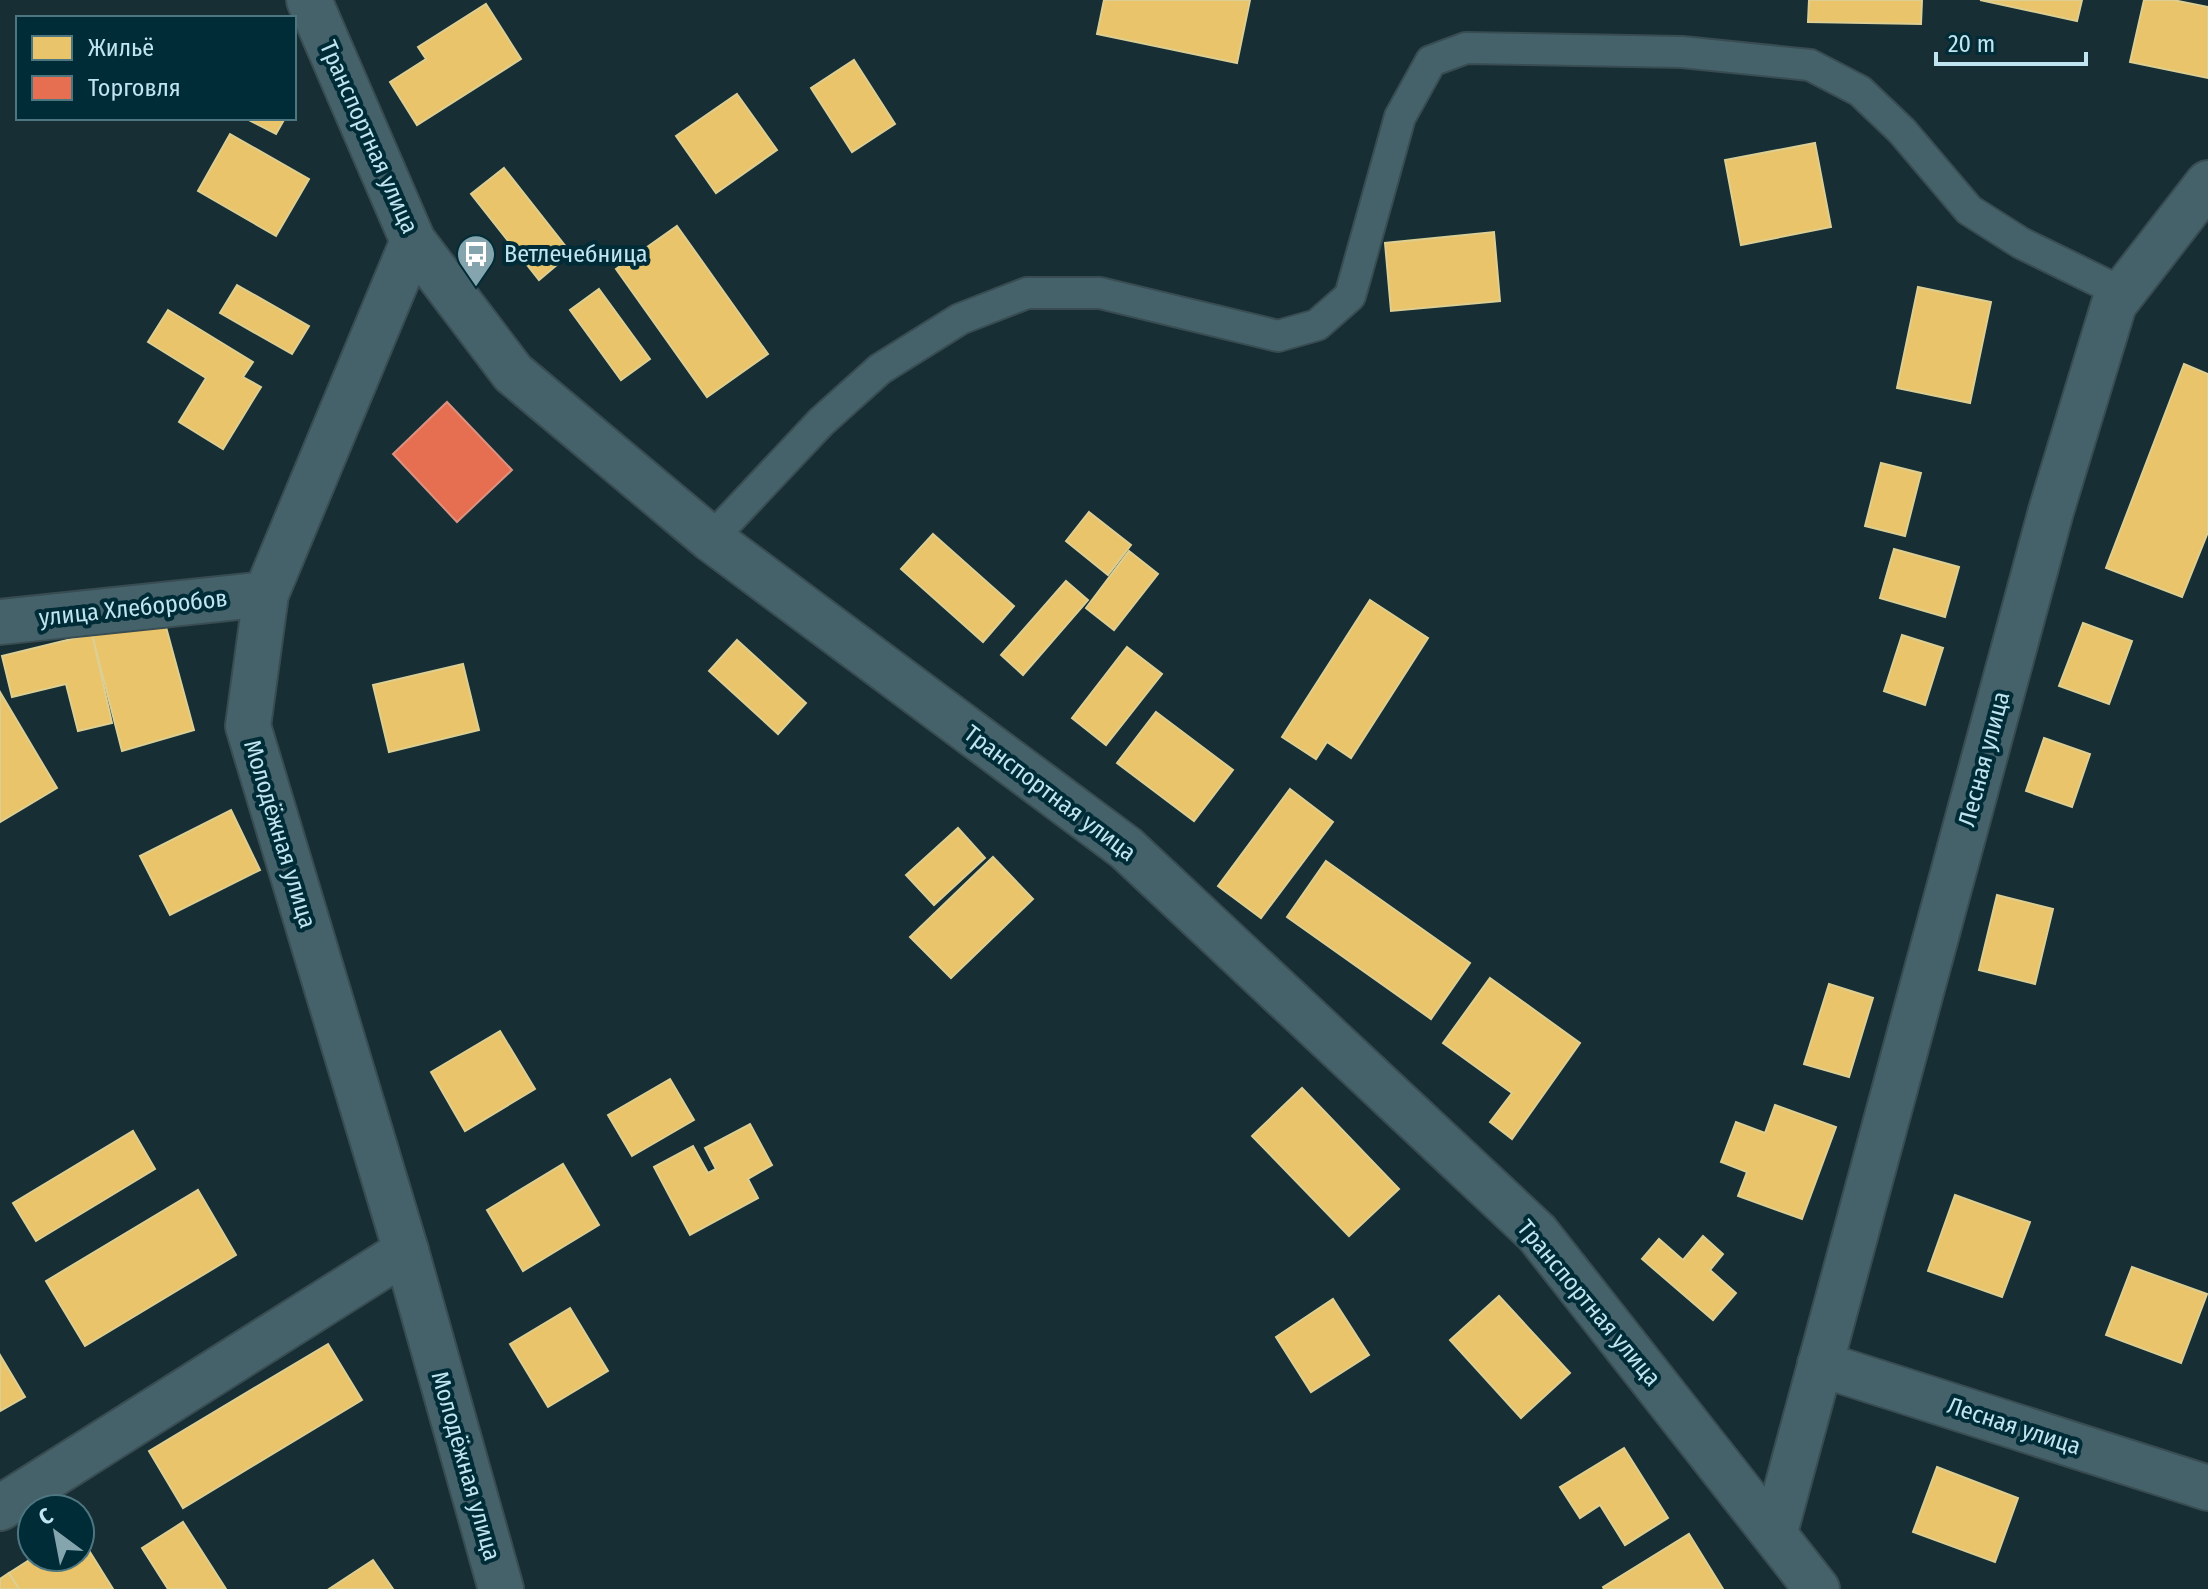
<svg xmlns="http://www.w3.org/2000/svg" width="2208" height="1589" font-family="'Fira Sans Condensed',sans-serif">
<style>
.homes{fill:#e9c46a;stroke:#ddce92;stroke-width:2}
.shops{fill:#e76f51;stroke:#db9281;stroke-width:2}
.lines{fill:none;stroke-linecap:round;stroke-linejoin:round}
.lane-casing{stroke:#384c52;stroke-width:34}
.street-casing{stroke:#384c52;stroke-width:48}
.lane{stroke:#45626b;stroke-width:30}
.street{stroke:#45626b;stroke-width:44}
.labels{text-anchor:middle;stroke-width:8;stroke-linejoin:round;paint-order:stroke}
.street-label{font-size:24px;fill:#c0e5f0;stroke:#002c37}
.poi-label{font-size:24px;fill:#c0e5f0;stroke:#002c37;text-anchor:start}
</style>
<rect width="100%" height="100%" fill="#162e34"/>
<!-- homes -->
<g class="homes">
<path d="M 1104,0 L 1250,0 L 1237,63 L 1097,34 Z"/>
<path d="M 1809,0 L 1922,0 L 1921,24 L 1808,22 Z"/>
<path d="M 1980,0 L 2082,0 L 2077,21 Z"/>
<path d="M 2144,0 L 2173,0 L 2208,7 L 2208,78 L 2130,62 Z"/>
<path d="M 486,4 L 521,59 L 417,125 L 390,82 L 426,59 L 418,47 Z"/>
<path d="M 854,60 L 895,124 L 852,152 L 811,88 Z"/>
<path d="M 737,94 L 777,150 L 716,193 L 676,136 Z"/>
<path d="M 245,118 L 285,118 L 276,134 Z"/>
<path d="M 230,134 L 309,179 L 276,236 L 198,191 Z"/>
<path d="M 1815,143 L 1831,227 L 1741,245 L 1725,160 Z"/>
<path d="M 504,168 L 571,253 L 539,280 L 471,194 Z"/>
<path d="M 677,226 L 768,354 L 707,397 L 616,269 Z"/>
<path d="M 1494,232 L 1500,301 L 1391,311 L 1385,243 Z"/>
<path d="M 237,285 L 309,326 L 292,354 L 220,313 Z"/>
<path d="M 1918,287 L 1991,302 L 1970,403 L 1897,388 Z"/>
<path d="M 599,289 L 650,359 L 621,380 L 570,310 Z"/>
<path d="M 168,310 L 253,362 L 243,377 L 261,387 L 223,449 L 179,422 L 206,378 L 148,342 Z"/>
<path d="M 2184,364 L 2208,374 L 2208,532 L 2182,597 L 2106,568 Z"/>
<path d="M 1881,463 L 1921,473 L 1905,536 L 1865,526 Z"/>
<path d="M 1089,512 L 1131,545 L 1108,575 L 1066,541 Z"/>
<path d="M 933,534 L 1014,606 L 983,642 L 901,569 Z"/>
<path d="M 1894,549 L 1959,567 L 1945,617 L 1880,598 Z"/>
<path d="M 1129,551 L 1158,574 L 1114,630 L 1086,608 Z"/>
<path d="M 1066,581 L 1088,600 L 1023,675 L 1001,655 Z"/>
<path d="M 1370,600 L 1428,638 L 1351,758 L 1327,742 L 1316,759 L 1282,737 Z"/>
<path d="M 163,616 L 194,730 L 122,751 L 92,634 Z"/>
<path d="M 2083,623 L 2132,641 L 2109,704 L 2059,686 Z"/>
<path d="M 92,634 L 112,723 L 78,731 L 66,684 L 12,697 L 2,656 Z"/>
<path d="M 1902,635 L 1943,648 L 1925,705 L 1884,691 Z"/>
<path d="M 737,640 L 806,703 L 778,734 L 709,671 Z"/>
<path d="M 1127,647 L 1162,674 L 1106,745 L 1072,718 Z"/>
<path d="M 463,664 L 479,730 L 389,752 L 373,685 Z"/>
<path d="M 0,692 L 57,788 L 0,822 Z"/>
<path d="M 1156,712 L 1233,770 L 1194,821 L 1117,763 Z"/>
<path d="M 2044,738 L 2090,754 L 2072,807 L 2026,791 Z"/>
<path d="M 1290,789 L 1333,822 L 1261,918 L 1218,886 Z"/>
<path d="M 231,810 L 260,870 L 170,915 L 140,856 Z"/>
<path d="M 958,828 L 985,858 L 934,905 L 906,875 Z"/>
<path d="M 993,857 L 1033,899 L 951,978 L 910,937 Z"/>
<path d="M 1326,861 L 1470,963 L 1431,1019 L 1287,917 Z"/>
<path d="M 1997,895 L 2053,909 L 2035,984 L 1979,970 Z"/>
<path d="M 1490,978 L 1580,1043 L 1512,1139 L 1490,1122 L 1512,1093 L 1443,1043 Z"/>
<path d="M 1829,984 L 1873,998 L 1849,1077 L 1804,1064 Z"/>
<path d="M 500,1031 L 535,1089 L 465,1131 L 431,1072 Z"/>
<path d="M 670,1079 L 694,1120 L 632,1156 L 608,1115 Z"/>
<path d="M 1302,1088 L 1399,1189 L 1349,1236 L 1252,1136 Z"/>
<path d="M 1775,1105 L 1836,1127 L 1802,1219 L 1738,1196 L 1747,1172 L 1721,1162 L 1736,1122 L 1765,1133 Z"/>
<path d="M 750,1124 L 772,1165 L 748,1179 L 758,1198 L 690,1235 L 654,1167 L 693,1146 L 708,1173 L 716,1169 L 705,1148 Z"/>
<path d="M 133,1131 L 155,1169 L 36,1241 L 13,1203 Z"/>
<path d="M 563,1164 L 599,1225 L 523,1271 L 487,1210 Z"/>
<path d="M 198,1190 L 236,1255 L 85,1346 L 46,1281 Z"/>
<path d="M 1955,1195 L 2030,1222 L 2002,1297 L 1928,1271 Z"/>
<path d="M 1703,1236 L 1723,1254 L 1710,1270 L 1736,1293 L 1713,1320 L 1642,1259 L 1659,1239 L 1683,1260 Z"/>
<path d="M 2132,1267 L 2207,1294 L 2181,1363 L 2106,1335 Z"/>
<path d="M 1499,1296 L 1570,1373 L 1521,1418 L 1450,1340 Z"/>
<path d="M 1333,1299 L 1369,1355 L 1311,1392 L 1276,1337 Z"/>
<path d="M 570,1308 L 608,1371 L 548,1407 L 510,1344 Z"/>
<path d="M 328,1344 L 362,1400 L 183,1508 L 149,1451 Z"/>
<path d="M 0,1355 L 25,1397 L 0,1411 Z"/>
<path d="M 1624,1448 L 1668,1518 L 1625,1545 L 1600,1505 L 1580,1518 L 1560,1487 Z"/>
<path d="M 1937,1467 L 2018,1498 L 1995,1562 L 1913,1532 Z"/>
<path d="M 183,1522 L 226,1589 L 168,1589 L 142,1548 Z"/>
<path d="M 1689,1534 L 1723,1589 L 1604,1589 L 1603,1587 Z"/>
<path d="M 80,1536 L 113,1589 L 19,1589 L 9,1573 L 34,1557 L 80,1557 Z"/>
<path d="M 373,1560 L 393,1589 L 329,1589 Z"/>
<path d="M 9,1573 L 19,1589 L 0,1589 L 0,1579 Z"/>
</g>
<!-- shops -->
<path class="shops" d="M 447,402 L 512,470 L 457,522 L 393,454 Z"/>
<g class="lines">
<!-- lane casing -->
<g class="lane-casing">
<path id="lane" d="M 711,539 L 821,422 L 880,369 L 960,319 L 1027,293 L 1100,293 L 1278,336 L 1317,325 L 1350,296 L 1400,117 L 1431,61 L 1466,48 L 1682,52 L 1810,65 L 1860,91 L 1902,131 L 1969,210 L 2021,243 L 2123,293"/>
</g>
<!-- street casing -->
<g class="street-casing">
<g id="street">
<path d="M 309,0 L 413,241 L 513,373 L 711,539 L 1126,848 L 1537,1233 L 1817,1589"/>
<path d="M 413,241 L 266,594 L 248,726 L 406,1251 L 501,1589"/>
<path d="M 0,622 L 266,594"/>
<path d="M 1820,1364 L 2208,1488"/>
<path d="M 0,1508 L 406,1251"/>
<path d="M 1775,1532 L 2051,511 L 2114,304 L 2208,183"/>
</g>
</g>
<!-- lane -->
<use href="#lane" class="lane"/>
<!-- street -->
<use href="#street" class="street"/>
</g>
<!-- icons -->
<defs>
<g id="bus-pin" transform="scale(2)"><path d="M0 17L-7.5 6A9.5 9.5 0 1 1 7.5 6Z" fill="#84a5ae" stroke="#002c37"/><path d="M-5-6H5V4H4V6H2V4H-2V6H-4V4H-5ZM-3.5-4V0h7V-4ZM-3.5 1.2v1.5H-2V1.2ZM2 1.2v1.5H3.5V1.2Z" fill="#fff"/></g>
</defs>
<g fill-rule="evenodd">
<use href="#bus-pin" x="476" y="254"/>
</g>
<g class="labels">
<!-- street labels -->
<g class="street-label">
<text transform="translate(369 137) rotate(66)" y="8">Транспортная улица</text>
<text transform="translate(133 608) rotate(-6)" y="8">улица Хлеборобов</text>
<text transform="translate(1984 759) rotate(-75)" y="8">Лесная улица</text>
<text transform="translate(1050 793) rotate(37)" y="8">Транспортная улица</text>
<text transform="translate(280 834) rotate(73)" y="8">Молодёжная улица</text>
<text transform="translate(1589 1303) rotate(50)" y="8">Транспортная улица</text>
<text transform="translate(2014 1426) rotate(18)" y="8">Лесная улица</text>
<text transform="translate(466 1466) rotate(74)" y="8">Молодёжная улица</text>
</g>
<!-- poi labels -->
<g class="poi-label">
<text x="504" y="262">Ветлечебница</text>
</g>
</g>
<!-- legend -->
<rect x="16" y="16" width="280" height="104" fill="#002c37" stroke="#4d7681" stroke-width="2"/>
<rect x="32" y="36" width="40" height="24" fill="#e9c46a" stroke="#4d7681" stroke-width="2"/>
<text x="88" y="56" font-size="24" fill="#c0e5f0">Жильё</text>
<rect x="32" y="76" width="40" height="24" fill="#e76f51" stroke="#4d7681" stroke-width="2"/>
<text x="88" y="96" font-size="24" fill="#c0e5f0">Торговля</text>
<!-- north arrow -->
<g transform="translate(56 1533) rotate(328)"><circle r="38" fill="#002c37" stroke="#4d7681" stroke-width="2"/>
<path d="M0-6L14 30L0 20L-14 30Z" fill="#84a5ae"/>
<text y="-12" font-size="22" font-weight="bold" text-anchor="middle" fill="#c0e5f0">С</text>
</g>
<!-- scale -->
<path d="M1936 52v12h150v-12" fill="none" stroke="#c0e5f0" stroke-width="4"/>
<text x="1948" y="52" font-size="24" fill="#c0e5f0" stroke="#002c37" stroke-width="6" paint-order="stroke">20 m</text>
</svg>
